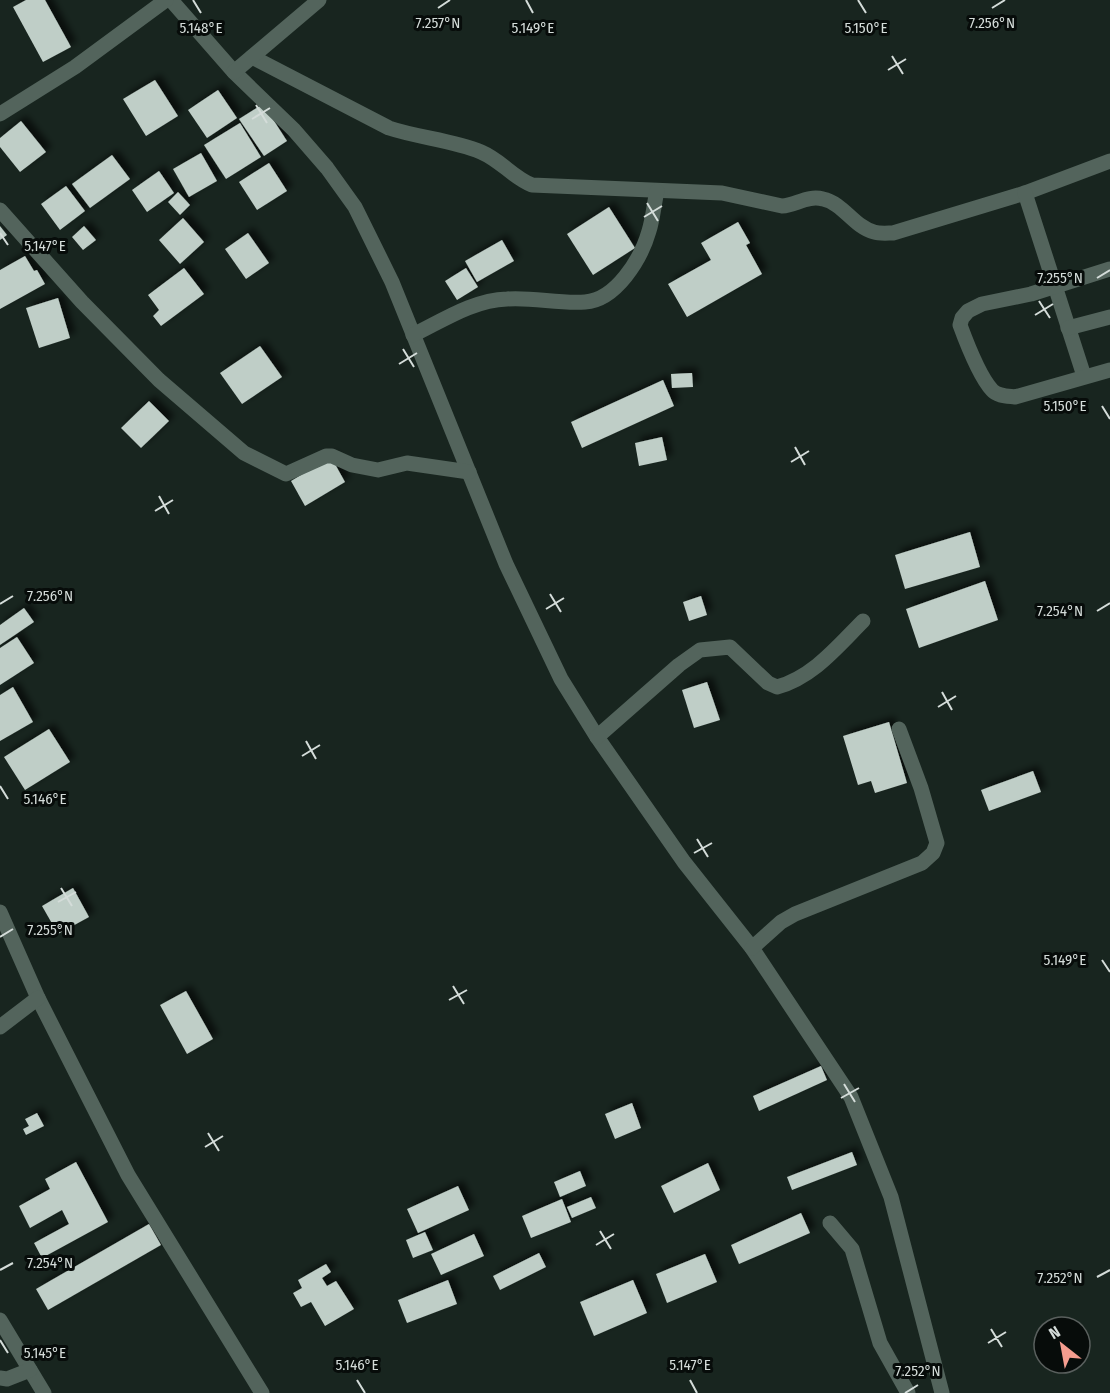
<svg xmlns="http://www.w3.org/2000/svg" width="1110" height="1393" font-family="'Fira Sans Condensed',sans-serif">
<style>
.building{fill:#bfcec7;filter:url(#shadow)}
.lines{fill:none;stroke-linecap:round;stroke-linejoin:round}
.minor{stroke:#53645c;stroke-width:15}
.ticks{fill:none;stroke:#d4dcd9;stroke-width:2}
.ticks-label{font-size:15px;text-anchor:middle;fill:#d4dcd9;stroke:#070c0a;stroke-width:6;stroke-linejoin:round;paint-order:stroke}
</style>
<defs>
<filter id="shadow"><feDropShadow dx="5.5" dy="-5.5" stdDeviation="3" flood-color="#0009"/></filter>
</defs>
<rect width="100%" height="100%" fill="#18251f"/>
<!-- building -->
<g class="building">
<path d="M 26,0 L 45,0 L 71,47 L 43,62 L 13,7 Z"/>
<path d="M 155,80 L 178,116 L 146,136 L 123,99 Z"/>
<path d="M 218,90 L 237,118 L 207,138 L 188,110 Z"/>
<path d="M 263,104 L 287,141 L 264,156 L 239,119 Z"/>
<path d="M 21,121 L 46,152 L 20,172 L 0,147 L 0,138 Z"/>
<path d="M 240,123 L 261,157 L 226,179 L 204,145 Z"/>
<path d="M 201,153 L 217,181 L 189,197 L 173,169 Z"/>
<path d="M 112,155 L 130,179 L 90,208 L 72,184 Z"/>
<path d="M 269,163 L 287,191 L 257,210 L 239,182 Z"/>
<path d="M 159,171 L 174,193 L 147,212 L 132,190 Z"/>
<path d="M 66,186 L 85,211 L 60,230 L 41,204 Z"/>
<path d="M 178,192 L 190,205 L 180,215 L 168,202 Z"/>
<path d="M 609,207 L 635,248 L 593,275 L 567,234 Z"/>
<path d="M 183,218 L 204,242 L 180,264 L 159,240 Z"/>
<path d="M 738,222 L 750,243 L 746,245 L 762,274 L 687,317 L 668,284 L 711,260 L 701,243 Z"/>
<path d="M 0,226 L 7,235 L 0,240 Z"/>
<path d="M 84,226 L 96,240 L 83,250 L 72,237 Z"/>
<path d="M 248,233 L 269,263 L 246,279 L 225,249 Z"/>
<path d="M 502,240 L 514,261 L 477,282 L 465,261 Z"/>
<path d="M 25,256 L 34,271 L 37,270 L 45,284 L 0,309 L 0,270 Z"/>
<path d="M 184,268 L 204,294 L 161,326 L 153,316 L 159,310 L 148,295 Z"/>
<path d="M 466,268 L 478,287 L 457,300 L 445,281 Z"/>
<path d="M 58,298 L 70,338 L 39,348 L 26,308 Z"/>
<path d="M 260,346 L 282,377 L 242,404 L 220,373 Z"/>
<path d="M 692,373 L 693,387 L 672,388 L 671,374 Z"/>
<path d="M 663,380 L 674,406 L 582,448 L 571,422 Z"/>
<path d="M 149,401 L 169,421 L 141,448 L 121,428 Z"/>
<path d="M 662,437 L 667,460 L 639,466 L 635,443 Z"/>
<path d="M 331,457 L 345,482 L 305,506 L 291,481 Z"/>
<path d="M 970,532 L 980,567 L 905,589 L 895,555 Z"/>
<path d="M 985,581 L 998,620 L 919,648 L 906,609 Z"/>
<path d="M 701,596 L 707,615 L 689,621 L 683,602 Z"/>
<path d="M 24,608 L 34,622 L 0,645 L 0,625 Z"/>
<path d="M 17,637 L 34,663 L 0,685 L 0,648 Z"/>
<path d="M 707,682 L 720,720 L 694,728 L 682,690 Z"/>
<path d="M 13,687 L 33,722 L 0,741 L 0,695 Z"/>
<path d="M 889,722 L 907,783 L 875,793 L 871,781 L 858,785 L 843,736 Z"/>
<path d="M 49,729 L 70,762 L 25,790 L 4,757 Z"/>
<path d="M 1033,771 L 1041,792 L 989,811 L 981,790 Z"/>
<path d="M 73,888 L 89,917 L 58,934 L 42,906 Z"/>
<path d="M 186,991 L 213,1039 L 187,1054 L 160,1005 Z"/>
<path d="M 821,1066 L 827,1080 L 759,1111 L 753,1096 Z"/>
<path d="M 632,1103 L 641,1128 L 615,1139 L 605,1114 Z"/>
<path d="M 37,1113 L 44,1126 L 26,1135 L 23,1129 L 29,1126 L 25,1119 Z"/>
<path d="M 852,1152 L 857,1165 L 792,1190 L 787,1177 Z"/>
<path d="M 76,1162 L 108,1222 L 42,1258 L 34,1243 L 69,1224 L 62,1210 L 30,1228 L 19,1206 L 50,1189 L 45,1179 Z"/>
<path d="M 708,1163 L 720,1190 L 674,1213 L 661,1186 Z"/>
<path d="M 580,1171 L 586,1186 L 560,1197 L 554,1182 Z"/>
<path d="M 458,1186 L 469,1210 L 418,1233 L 407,1209 Z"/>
<path d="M 591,1197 L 596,1208 L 572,1218 L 567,1207 Z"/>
<path d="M 562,1199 L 571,1222 L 531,1238 L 522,1216 Z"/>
<path d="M 801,1213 L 810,1233 L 739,1264 L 731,1245 Z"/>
<path d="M 149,1224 L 161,1245 L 48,1310 L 36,1289 Z"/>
<path d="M 425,1232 L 433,1250 L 413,1258 L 406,1240 Z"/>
<path d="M 474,1234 L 484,1256 L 441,1275 L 431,1254 Z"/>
<path d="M 539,1253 L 546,1267 L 500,1290 L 493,1276 Z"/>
<path d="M 705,1254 L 717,1282 L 667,1303 L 656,1274 Z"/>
<path d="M 326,1264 L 331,1272 L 322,1278 L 327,1286 L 336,1281 L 354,1309 L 325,1326 L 311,1302 L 301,1307 L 293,1293 L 302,1288 L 298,1280 Z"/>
<path d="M 448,1280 L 457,1304 L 407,1323 L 398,1300 Z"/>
<path d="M 633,1280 L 647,1313 L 594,1336 L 580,1302 Z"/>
</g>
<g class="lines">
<!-- minor -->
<g class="minor">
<path d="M 171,0 L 234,72 L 294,130 L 327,168 L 355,207 L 392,282 L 506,564 L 561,679 L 597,737 L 684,862 L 752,948 L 851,1097 L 891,1197 L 942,1393"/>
<path d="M 252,57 L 389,128 C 419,138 453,140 481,152 C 502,161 512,177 532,185 L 722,193 L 782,206 C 796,205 808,195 823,199 C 843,203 854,227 874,232 C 880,234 888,233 893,233 L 1025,193 L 1110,161"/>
<path d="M 234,72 L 319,0"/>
<path d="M 0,114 L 75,67 L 166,0"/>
<path d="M 1025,193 L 1084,376"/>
<path d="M 0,210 L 82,302 L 159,380 L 244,453 L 286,474 L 326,456 L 332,456 L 352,465 L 378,470 L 407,463 L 469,472"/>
<path d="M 1110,269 L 1031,294 L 982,304 L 968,311 L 962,318 L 960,325 C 967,344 979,376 992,390 C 997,396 1007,396 1015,397 L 1110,370"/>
<path d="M 1068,328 L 1110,317"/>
<path d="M 413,335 C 442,321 473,300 507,299 C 533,297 559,304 585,302 C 616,300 641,259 649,231 C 653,218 654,204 657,191"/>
<path d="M 597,737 L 679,665 L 700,650 L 730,647 L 768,683 L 777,687 C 813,677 837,647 863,621"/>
<path d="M 0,912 L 38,998 L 128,1175 L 262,1393"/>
<path d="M 752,948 L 781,922 L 795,914 L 922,863 L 933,853 L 937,843 L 921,788 L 899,729"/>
<path d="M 0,1027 L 38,998"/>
<path d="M 830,1223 L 852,1249 L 880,1343 L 908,1393"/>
<path d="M 0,1320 L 44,1393"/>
<path d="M 0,1378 L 7,1379 L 30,1370"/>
</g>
</g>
<!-- ticks -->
<path class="ticks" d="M 193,0 L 201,13M 526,0 L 533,13M 858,0 L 866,13M 438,8 L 450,0M 992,8 L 1005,0M 892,56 L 903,74M 888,70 L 906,59M 256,105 L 267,123M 252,119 L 270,108M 647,203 L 658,221M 644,217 L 662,206M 0,233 L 8,245M 1097,278 L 1110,270M 1039,301 L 1050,318M 1035,315 L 1053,304M 403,349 L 414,367M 399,364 L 417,353M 1102,406 L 1110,419M 795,447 L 805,465M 791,462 L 809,451M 159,496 L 169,514M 155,511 L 173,500M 550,594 L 561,612M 0,604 L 13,596M 546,609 L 564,598M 1097,611 L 1110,603M 942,692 L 952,710M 938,707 L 956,696M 306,741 L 316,759M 302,756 L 320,745M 0,786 L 8,799M 697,839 L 708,857M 694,853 L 712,843M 61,888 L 72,906M 58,902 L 76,892M 0,937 L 13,929M 1102,960 L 1110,972M 453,986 L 464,1004M 449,1000 L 467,990M 844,1084 L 855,1102M 841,1098 L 859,1088M 208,1133 L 219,1151M 205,1147 L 223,1136M 600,1231 L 611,1249M 596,1245 L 614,1234M 0,1270 L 13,1263M 1097,1277 L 1110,1270M 991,1329 L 1002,1347M 0,1340 L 8,1353M 988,1343 L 1006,1332M 357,1380 L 365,1393M 690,1380 L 697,1393M 905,1393 L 918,1385"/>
<g class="ticks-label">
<text x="438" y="28">7.257°N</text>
<text x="992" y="28">7.256°N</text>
<text x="866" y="33">5.150°E</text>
<text x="201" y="33">5.148°E</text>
<text x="533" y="33">5.149°E</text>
<text x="45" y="251">5.147°E</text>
<text x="1060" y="283">7.255°N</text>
<text x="1065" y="411">5.150°E</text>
<text x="50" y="601">7.256°N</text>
<text x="1060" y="616">7.254°N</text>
<text x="45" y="804">5.146°E</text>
<text x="50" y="935">7.255°N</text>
<text x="1065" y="965">5.149°E</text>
<text x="50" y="1268">7.254°N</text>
<text x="1060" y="1283">7.252°N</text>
<text x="45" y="1358">5.145°E</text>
<text x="357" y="1370">5.146°E</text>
<text x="690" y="1370">5.147°E</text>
<text x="918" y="1376">7.252°N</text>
</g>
<!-- north arrow -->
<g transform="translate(1062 1345) rotate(329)"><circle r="28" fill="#070c0a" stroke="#595f5d" stroke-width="1.5"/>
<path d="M0-4.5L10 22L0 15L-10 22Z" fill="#f59d8f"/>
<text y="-9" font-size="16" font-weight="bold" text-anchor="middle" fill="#d4dcd9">N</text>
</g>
</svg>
